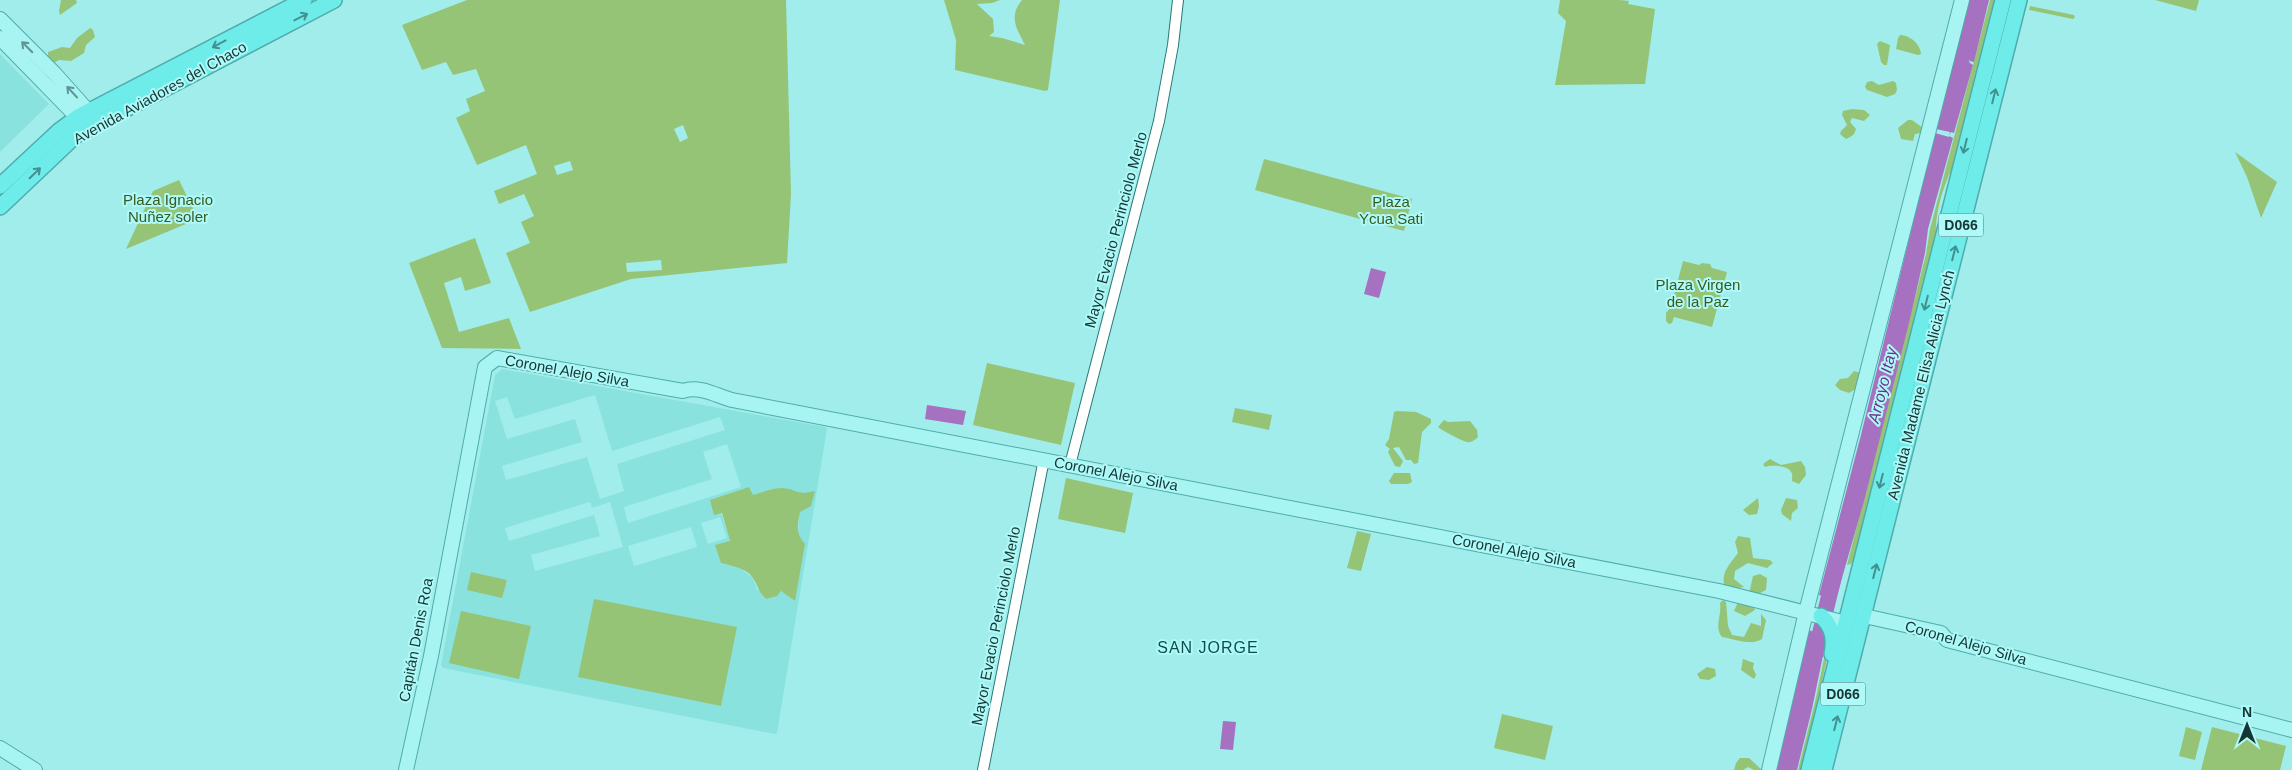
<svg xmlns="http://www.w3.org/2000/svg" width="2292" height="770" font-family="Arial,sans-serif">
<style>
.built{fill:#8ae2df;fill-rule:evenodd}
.green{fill:#96c477;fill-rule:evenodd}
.water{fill:#a571c0}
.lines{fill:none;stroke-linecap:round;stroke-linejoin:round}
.river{stroke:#a571c0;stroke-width:16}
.minor-casing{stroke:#297876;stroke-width:12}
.major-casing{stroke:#4facab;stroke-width:16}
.highway-casing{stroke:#4facab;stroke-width:18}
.minor{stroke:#fff;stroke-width:10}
.major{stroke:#a8f4f2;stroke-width:14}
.highway{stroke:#6eecea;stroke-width:15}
.oneway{stroke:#429190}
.oneway2{stroke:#5f9594}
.labels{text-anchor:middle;stroke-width:4;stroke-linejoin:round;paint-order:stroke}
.shield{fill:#aefaf8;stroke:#447170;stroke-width:1}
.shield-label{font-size:14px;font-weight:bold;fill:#163635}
.street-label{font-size:15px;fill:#163635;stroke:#aefaf8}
.park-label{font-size:15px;fill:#39591f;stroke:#aefaf8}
.water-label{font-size:16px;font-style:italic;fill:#71308f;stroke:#aefaf8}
.neighbourhood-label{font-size:16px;letter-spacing:1px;fill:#0f4d4d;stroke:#aefaf8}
</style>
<rect width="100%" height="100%" fill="#a1edeb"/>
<!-- built -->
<g class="built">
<path d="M 0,54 L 49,104 L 0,152 Z"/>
<path d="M 502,369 L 825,427 L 827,429 L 777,733 L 774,734 L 443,668 L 441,665 L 495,375 ZM 595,395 L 612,451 L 720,417 L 725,430 L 617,464 L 624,491 L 600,499 L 587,457 L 506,480 L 502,466 L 582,442 L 575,419 L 507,439 L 495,401 L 507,397 L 515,419 ZM 727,444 L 741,487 L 628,523 L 624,507 L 712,479 L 703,452 ZM 779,488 L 788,489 L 800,495 L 795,601 L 781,591 L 757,590 L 753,578 L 741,569 L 721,563 L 730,541 L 721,513 L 753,495 ZM 590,502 L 592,508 L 610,502 L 623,547 L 535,571 L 531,555 L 600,536 L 594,515 L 509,541 L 505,528 ZM 720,517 L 727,538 L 708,544 L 701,523 ZM 691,527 L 697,547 L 634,566 L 628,546 Z"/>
</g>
<!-- green -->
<g class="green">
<path d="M 61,0 L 76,0 L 77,3 L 60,15 L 59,11 Z"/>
<path d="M 467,0 L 786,0 L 791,194 L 787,263 L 631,279 L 530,312 L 506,253 L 530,243 L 521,222 L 534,216 L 524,194 L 499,204 L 494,191 L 537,174 L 526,145 L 477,165 L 456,118 L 470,111 L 466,99 L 485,91 L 476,69 L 453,75 L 446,62 L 422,70 L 402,25 ZM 683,125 L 688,138 L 680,142 L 674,129 ZM 570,161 L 573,170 L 557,175 L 554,166 ZM 661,260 L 662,270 L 627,272 L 626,263 Z"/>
<path d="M 944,0 L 1000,0 L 992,3 L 977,4 L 993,19 L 994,32 L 989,36 L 1002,38 L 1025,45 C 1017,29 1008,17 1022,0 L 1060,0 L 1048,90 L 1045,91 L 955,70 L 956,40 Z"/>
<path d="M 1560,0 L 1619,0 L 1629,1 L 1628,4 L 1655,9 L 1645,84 L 1555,85 L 1566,21 L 1558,13 Z"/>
<path d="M 1990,0 L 1997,0 L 1957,158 C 1944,183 1934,212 1936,240 L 1860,547 L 1851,564 L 1847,565 L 1926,254 L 1930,229 Z"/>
<path d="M 2155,0 L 2199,0 L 2196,11 Z"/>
<path d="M 2030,6 L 2074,15 L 2075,17 L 2073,19 L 2029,10 Z"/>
<path d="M 90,28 L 93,30 L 95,37 L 86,45 L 84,53 L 71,61 L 59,60 L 52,64 L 48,57 L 48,52 L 62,47 L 70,48 L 77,38 Z"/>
<path d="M 1900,35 C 1910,35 1920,44 1921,54 L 1918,55 L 1896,49 L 1898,38 Z"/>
<path d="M 1880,41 L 1890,45 L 1887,65 L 1884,65 L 1881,62 L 1877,44 Z"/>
<path d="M 1872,81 L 1879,85 L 1893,81 L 1896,83 L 1897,90 L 1895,94 L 1887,97 L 1867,90 L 1865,87 L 1867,82 Z"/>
<path d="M 1852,109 L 1864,110 L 1870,115 L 1864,121 L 1852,118 L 1850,122 L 1856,129 C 1854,136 1852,136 1846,139 L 1840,134 L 1841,131 L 1847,125 L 1842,115 L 1843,111 Z"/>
<path d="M 1908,120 L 1912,120 L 1923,128 L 1921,133 L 1915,134 L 1913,141 L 1901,139 L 1898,128 Z"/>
<path d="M 2235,152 L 2277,182 L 2261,218 L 2247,177 Z"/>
<path d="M 1264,159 L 1412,199 L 1404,231 L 1255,190 Z"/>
<path d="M 179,180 L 198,219 L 126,249 L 153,191 Z"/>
<path d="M 475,238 L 491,283 L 465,291 L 461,277 L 444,283 L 459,332 L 509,318 L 521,349 L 442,348 L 409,263 Z"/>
<path d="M 1683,261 L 1699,265 L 1702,263 L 1710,264 L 1712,268 L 1727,272 L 1712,327 L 1674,317 L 1672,323 L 1669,324 L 1666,321 L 1666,313 L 1671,307 Z"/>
<path d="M 987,363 L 1075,383 L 1061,445 L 973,425 Z"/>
<path d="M 1854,371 L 1861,373 L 1859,387 L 1849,393 L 1840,390 L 1835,385 L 1840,379 L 1848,378 Z"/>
<path d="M 1235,408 L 1272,415 L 1269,430 L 1232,422 Z"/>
<path d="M 1397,411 L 1416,412 L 1431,419 L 1431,423 L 1422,432 L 1418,463 L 1414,464 L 1411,460 L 1406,460 L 1399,447 L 1393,448 L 1403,461 L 1400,467 L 1395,466 L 1388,452 L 1390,449 L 1385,445 L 1389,439 L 1394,412 Z"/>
<path d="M 1444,420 L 1448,422 L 1470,421 L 1477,430 L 1478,437 C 1475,440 1471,443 1467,442 C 1460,440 1443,431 1438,427 Z"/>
<path d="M 1770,459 L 1781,465 L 1801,461 L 1805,467 L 1806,475 L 1799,484 L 1792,481 C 1792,478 1793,474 1791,472 C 1788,465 1770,465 1765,467 L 1763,464 Z"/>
<path d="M 1394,473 L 1410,473 L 1412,482 L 1408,484 L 1391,484 L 1389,481 Z"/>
<path d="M 1066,478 L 1133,493 L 1125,533 L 1058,519 Z"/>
<path d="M 749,487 L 753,495 C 763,492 773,488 782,488 C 798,489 796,496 815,491 L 811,506 L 800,512 C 797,526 796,534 805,544 L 795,601 L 781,591 L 777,596 L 766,599 C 757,590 759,587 753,578 C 747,568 731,566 721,563 L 715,545 L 730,541 L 722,513 L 714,515 L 710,500 Z"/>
<path d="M 1758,498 L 1759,506 L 1757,514 L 1749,515 L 1743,510 Z"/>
<path d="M 1786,498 L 1797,500 L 1798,508 L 1792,513 L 1791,521 L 1782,514 L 1781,510 Z"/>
<path d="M 1357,531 L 1371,534 L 1361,571 L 1347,568 Z"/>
<path d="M 1738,536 L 1750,538 L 1753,558 L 1770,560 L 1773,563 L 1767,568 L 1748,563 L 1735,571 L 1734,579 L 1744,587 L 1738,588 L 1736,592 L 1725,587 C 1720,573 1730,564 1738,553 L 1735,542 Z"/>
<path d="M 471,572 L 507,580 L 502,598 L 467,590 Z"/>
<path d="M 1760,574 L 1767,578 L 1766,590 L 1756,595 L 1749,594 L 1753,576 Z"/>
<path d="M 594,599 L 737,627 L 721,706 L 578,677 Z"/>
<path d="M 1723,600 L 1726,602 L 1728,626 L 1732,635 L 1744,637 L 1751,623 L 1761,626 L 1761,614 L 1766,620 L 1762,639 C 1751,646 1734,639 1722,637 C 1714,627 1722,615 1720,603 Z"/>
<path d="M 1739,600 L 1753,604 L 1755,610 L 1745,616 L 1734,611 Z"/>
<path d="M 461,611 L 531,626 L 519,679 L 449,663 Z"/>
<path d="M 1827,644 L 1830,645 L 1823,677 L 1820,703 L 1804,770 L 1798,770 L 1815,702 Z"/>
<path d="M 1743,659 L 1754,663 L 1753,668 L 1756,675 L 1754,679 L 1741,670 Z"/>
<path d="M 1707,667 L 1715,669 L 1716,676 L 1709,680 L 1700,679 L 1697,674 Z"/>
<path d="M 1502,714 L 1553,726 L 1545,760 L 1494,748 Z"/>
<path d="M 2186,727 L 2202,732 L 2195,760 L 2179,756 Z"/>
<path d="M 2212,727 L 2286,746 L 2280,770 L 2201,770 Z"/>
<path d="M 1740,758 L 1749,758 L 1762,770 L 1754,770 L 1748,767 L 1743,770 L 1734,770 L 1736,763 Z"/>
</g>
<!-- water -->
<g class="water">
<path d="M 1968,0 L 1989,0 L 1974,62 L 1970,61 L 1970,63 L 1973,65 L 1954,133 L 1951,132 L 1949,136 L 1953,138 L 1928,229 L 1925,253 L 1910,319 L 1864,501 L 1836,599 L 1819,595 L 1861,435 L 1935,133 L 1949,137 L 1950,132 L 1936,129 L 1954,60 L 1969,63 L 1970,60 L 1954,56 Z"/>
<path d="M 1371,268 L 1386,272 L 1379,298 L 1364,294 Z"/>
<path d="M 927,405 L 966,411 L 963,425 L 925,419 Z"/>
<path d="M 1808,630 L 1827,636 L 1812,709 L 1797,770 L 1776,770 Z"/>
<path d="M 1223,721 L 1236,722 L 1233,750 L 1220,749 Z"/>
</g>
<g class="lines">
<!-- river -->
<g class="river">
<path d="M 1955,83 L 1977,0"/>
<path d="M 1815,654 L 1834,576"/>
</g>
<!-- minor casing -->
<g class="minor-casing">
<g id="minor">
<path d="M 1070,465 L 1159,121 L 1173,45 L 1178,0"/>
<path d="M 983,770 L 1044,459"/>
</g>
</g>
<!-- major casing -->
<g class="major-casing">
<g id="major">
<path d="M 0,19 L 55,74 L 96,120"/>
<path d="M 0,38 L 84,124"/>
<path d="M 1863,618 L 1869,617 L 1941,633 L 1947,640 L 2292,730"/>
<path d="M 0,748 L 35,770"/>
<path d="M 406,770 L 431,656 L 485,367 L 497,358 L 683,391 C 700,385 717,396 732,400 L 1719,591 L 1846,623"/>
<path d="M 1769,770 L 1806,612 L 1962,0"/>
</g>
</g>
<!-- highway casing -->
<g class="highway-casing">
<g id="highway">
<path d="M 0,186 L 59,131 L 78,117 L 304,0"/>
<path d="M 0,207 L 76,135 L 334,0"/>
<path d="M 1821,616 C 1833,627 1835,639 1832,654"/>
<path d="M 1809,770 L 2003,0"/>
<path d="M 1824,770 L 2019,0"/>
</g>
</g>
<!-- minor -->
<use href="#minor" class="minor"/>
<!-- major -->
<use href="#major" class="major"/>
<!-- highway -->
<use href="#highway" class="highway"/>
</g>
<!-- one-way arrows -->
<defs><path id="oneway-shaft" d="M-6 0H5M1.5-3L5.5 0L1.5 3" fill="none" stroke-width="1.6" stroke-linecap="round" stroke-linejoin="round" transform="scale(1.25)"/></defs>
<g class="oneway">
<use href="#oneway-shaft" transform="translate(301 17) rotate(-27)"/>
<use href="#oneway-shaft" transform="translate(219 44) rotate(152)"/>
<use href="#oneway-shaft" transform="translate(1994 96) rotate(-76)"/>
<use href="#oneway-shaft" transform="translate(1965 146) rotate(104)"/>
<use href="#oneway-shaft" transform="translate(35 173) rotate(-44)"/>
<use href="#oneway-shaft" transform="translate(1954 253) rotate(-76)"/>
<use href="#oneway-shaft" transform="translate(1926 303) rotate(104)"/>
<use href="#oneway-shaft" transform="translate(1881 481) rotate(104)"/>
<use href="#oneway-shaft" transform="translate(1875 571) rotate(-76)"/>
<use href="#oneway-shaft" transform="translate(1836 723) rotate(-76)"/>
</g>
<g class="oneway2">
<use href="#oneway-shaft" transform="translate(27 47) rotate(-135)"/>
<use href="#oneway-shaft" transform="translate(72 92) rotate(-133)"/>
</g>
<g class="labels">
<!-- shield labels -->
<g class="shield">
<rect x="1938.5" y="213.5" width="45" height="23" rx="4"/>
<rect x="1820.5" y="682.5" width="45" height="23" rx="4"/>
</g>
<g class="shield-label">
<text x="1961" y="230">D066</text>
<text x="1843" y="699">D066</text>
</g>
<!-- street labels -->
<g class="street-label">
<text transform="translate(160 93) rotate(-29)" y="5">Avenida Aviadores del Chaco</text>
<text transform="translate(1116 230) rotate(-75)" y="5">Mayor Evacio Perinciolo Merlo</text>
<text transform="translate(567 371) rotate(10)" y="5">Coronel Alejo Silva</text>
<text transform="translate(1921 385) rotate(-76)" y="5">Avenida Madame Elisa Alicia Lynch</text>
<text transform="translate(1116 474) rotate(11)" y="5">Coronel Alejo Silva</text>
<text transform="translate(1514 551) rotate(11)" y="5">Coronel Alejo Silva</text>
<text transform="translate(996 626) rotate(-79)" y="5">Mayor Evacio Perinciolo Merlo</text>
<text transform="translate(416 640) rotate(-79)" y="5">Capitán Denis Roa</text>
<text transform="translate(1966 643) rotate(16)" y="5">Coronel Alejo Silva</text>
</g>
<!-- park labels -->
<g class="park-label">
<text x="168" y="205">Plaza Ignacio<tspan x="168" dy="17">Nuñez soler</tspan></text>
<text x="1391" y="207">Plaza<tspan x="1391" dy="17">Ycua Sati</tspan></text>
<text x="1698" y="290">Plaza Virgen<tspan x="1698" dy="17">de la Paz</tspan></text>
</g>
<!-- water labels -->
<g class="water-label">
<text transform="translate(1882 385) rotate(-76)" y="6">Arroyo Itay</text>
</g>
<!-- neighbourhood labels -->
<g class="neighbourhood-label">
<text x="1208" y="653">SAN JORGE</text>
</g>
</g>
<!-- north arrow -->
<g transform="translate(2247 725)" stroke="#aefaf8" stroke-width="4" paint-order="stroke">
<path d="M0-4L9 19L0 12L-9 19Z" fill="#163635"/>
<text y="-8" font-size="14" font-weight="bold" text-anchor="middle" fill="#163635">N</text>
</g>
</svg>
